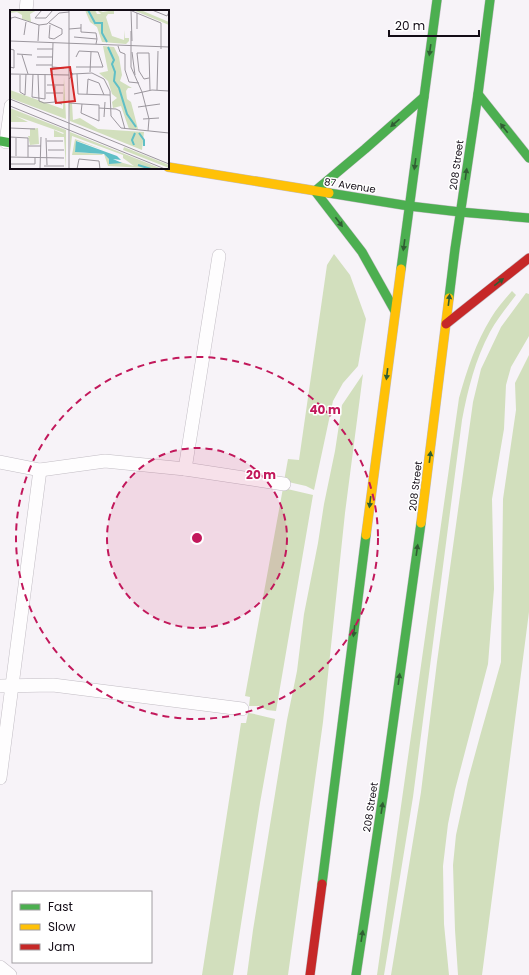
<svg xmlns="http://www.w3.org/2000/svg" width="529" height="975" font-family="Poppins,sans-serif">
<style>
.green{fill:#d2dfbd}
.lines{fill:none;stroke-linecap:round;stroke-linejoin:round}
.lane-casing{stroke:#c2bdc4;stroke-width:14}
.fast-casing{stroke:#c2bdc4;stroke-width:10}
.slow-casing{stroke:#c2bdc4;stroke-width:10}
.jam-casing{stroke:#c2bdc4;stroke-width:10}
.lane{stroke:#fefdfe;stroke-width:13}
.fast{stroke:#4caf50;stroke-width:9}
.slow{stroke:#ffc107;stroke-width:9}
.jam{stroke:#c62828;stroke-width:9}
.oneway{fill:#305e33}
.ring{fill:none;stroke:#c2185b;stroke-width:2;stroke-dasharray:7 5}
.labels{text-anchor:middle;stroke-width:3;stroke-linejoin:round;paint-order:stroke}
.street-label{font-size:10px;fill:#130c16;stroke:#fff}
.inset-river{fill:none;stroke:#5fbfc6;stroke-width:2}
.inset-road{fill:none;stroke:#9c979e;stroke-width:1}
.view{fill:#d62828;fill-opacity:0.15;stroke:#d62828;stroke-width:2}
.inset-edge{fill:none;stroke:#130c16;stroke-width:2}
.centre{fill:#c2185b;stroke:#fff;stroke-width:2}
.ring-label{font-size:12px;text-anchor:middle;font-weight:bold;fill:#c2185b;stroke:#fff;stroke-width:3;stroke-linejoin:round;paint-order:stroke}
</style>
<rect width="100%" height="100%" fill="#f7f3f8"/>
<!-- green -->
<g class="green">
<path d="M 334,254 L 350,275 L 366,319 L 358,366 L 343,383 L 333,401 L 314,490 L 306,486 L 284,481 L 288,459 L 299,460 L 327,265 Z"/>
<path d="M 512,291 L 516,295 C 507,307 497,319 490,332 C 475,360 468,389 462,420 L 413,797 L 384,975 L 377,975 L 459,398 C 467,370 476,342 491,318 C 497,308 505,299 512,291 Z"/>
<path d="M 526,293 L 529,294 L 529,336 L 511,367 L 506,385 L 504,429 L 492,499 L 494,589 L 488,664 L 455,790 L 448,824 L 443,866 L 444,924 L 449,975 L 391,975 L 421,792 L 437,662 L 473,402 L 481,369 L 501,327 Z"/>
<path d="M 529,355 L 529,612 L 482,975 L 458,975 L 455,930 L 453,865 L 456,835 L 468,780 L 480,736 L 501,662 L 503,499 L 516,410 L 515,383 Z"/>
<path d="M 363,374 L 345,513 L 323,722 L 288,975 L 247,975 L 253,930 L 287,720 L 297,671 L 304,614 L 318,543 L 324,504 L 335,451 L 342,405 Z"/>
<path d="M 283,488 L 313,495 L 276,711 L 267,710 L 259,706 L 249,706 L 250,697 L 245,696 Z"/>
<path d="M 248,713 C 257,714 266,717 275,719 L 260,803 L 233,975 L 202,975 L 241,723 L 246,723 Z"/>
</g>
<g class="lines">
<!-- lane casing -->
<g class="lane-casing">
<g id="lane">
<path d="M 26,11 L 27,0"/>
<path d="M 6,142 L 11,106"/>
<path d="M 0,462 L 40,470 L 105,461 L 185,469 L 284,484"/>
<path d="M 185,469 L 219,256"/>
<path d="M 0,686 L 53,685 L 242,709"/>
<path d="M 0,778 L 40,470"/>
<path d="M 0,967 L 10,975"/>
</g>
</g>
<!-- fast casing -->
<g class="fast-casing">
<g id="fast">
<path d="M 478,94 L 529,158"/>
<path d="M 0,141 L 11,143"/>
<path d="M 315,191 L 362,252 L 395,311"/>
<path d="M 315,191 L 365,149 L 424,97"/>
<path d="M 329,193 L 409,206 L 460,212 L 529,218"/>
<path d="M 401,269 L 437,0"/>
<path d="M 449,298 L 455,249 L 478,94 L 490,0"/>
<path d="M 322,884 L 366,535"/>
<path d="M 356,975 L 384,789 L 421,523"/>
</g>
</g>
<!-- slow casing -->
<g class="slow-casing">
<g id="slow">
<path d="M 168,167 L 329,193"/>
<path d="M 421,523 L 449,298"/>
<path d="M 366,535 L 401,269"/>
</g>
</g>
<!-- jam casing -->
<g class="jam-casing">
<g id="jam">
<path d="M 446,324 L 529,258"/>
<path d="M 310,975 L 322,884"/>
</g>
</g>
<!-- lane -->
<use href="#lane" class="lane"/>
<!-- fast -->
<use href="#fast" class="fast"/>
<!-- slow -->
<use href="#slow" class="slow"/>
<!-- jam -->
<use href="#jam" class="jam"/>
</g>
<!-- one-way arrows -->
<defs><path id="oneway-solid" d="M-6-.8H1V-3.2L6.5 0L1 3.2V.8H-6Z"/></defs>
<g class="oneway">
<use href="#oneway-solid" transform="translate(430 50) rotate(98)"/>
<use href="#oneway-solid" transform="translate(395 123) rotate(139)"/>
<use href="#oneway-solid" transform="translate(504 128) rotate(-128)"/>
<use href="#oneway-solid" transform="translate(415 164) rotate(98)"/>
<use href="#oneway-solid" transform="translate(466 174) rotate(-82)"/>
<use href="#oneway-solid" transform="translate(339 222) rotate(53)"/>
<use href="#oneway-solid" transform="translate(404 245) rotate(98)"/>
<use href="#oneway-solid" transform="translate(499 282) rotate(-38)"/>
<use href="#oneway-solid" transform="translate(449 300) rotate(-83)"/>
<use href="#oneway-solid" transform="translate(387 374) rotate(97)"/>
<use href="#oneway-solid" transform="translate(430 457) rotate(-83)"/>
<use href="#oneway-solid" transform="translate(370 502) rotate(97)"/>
<use href="#oneway-solid" transform="translate(417 550) rotate(-82)"/>
<use href="#oneway-solid" transform="translate(354 631) rotate(97)"/>
<use href="#oneway-solid" transform="translate(399 679) rotate(-82)"/>
<use href="#oneway-solid" transform="translate(382 808) rotate(-81)"/>
<use href="#oneway-solid" transform="translate(362 936) rotate(-81)"/>
</g>
<!-- distance rings -->
<circle cx="197" cy="538" r="90" fill="#c2185b" fill-opacity=".12"/>
<g class="ring">
<circle cx="197" cy="538" r="90"/>
<circle cx="197" cy="538" r="181"/>
</g>
<g class="labels">
<!-- street labels -->
<g class="street-label">
<text transform="translate(456 165) rotate(-82)" y="4">208 Street</text>
<text transform="translate(350 185) rotate(9)" y="4">87 Avenue</text>
<text transform="translate(415 486) rotate(-83)" y="4">208 Street</text>
<text transform="translate(370 807) rotate(-81)" y="4">208 Street</text>
</g>
</g>
<!-- overview -->
<g transform="translate(10 10)">
<rect width="159" height="159" fill="#f7f3f8"/>
<path d="M 0,0 L 27,0 L 20,4 L 21,12 L 12,9 L 12,5 L 7,2 L 0,3 ZM 75,0 L 85,0 L 87,4 L 91,4 L 87,0 L 93,2 L 104,0 L 104,4 L 98,4 L 96,7 L 102,26 L 114,30 L 115,20 L 115,28 L 119,28 L 119,31 L 116,34 L 92,32 L 87,17 L 80,12 ZM 123,0 L 133,1 L 159,12 L 159,15 ZM 93,36 L 104,37 L 109,47 L 112,65 L 110,71 L 122,78 L 118,78 L 116,81 L 117,89 L 121,92 L 128,119 L 119,119 L 111,96 L 103,98 L 102,92 L 107,88 L 102,84 L 98,71 L 89,63 L 98,61 ZM 54,67 L 56,109 L 0,88 L 0,80 L 53,99 ZM 59,93 L 62,93 L 63,110 L 70,108 L 88,119 L 134,122 L 132,140 L 60,111 ZM 0,98 L 56,120 L 56,159 L 54,127 L 44,127 L 44,120 L 53,124 L 54,123 L 6,106 L 18,112 L 0,112 ZM 28,118 L 29,134 L 20,135 L 18,126 L 20,126 L 20,119 ZM 60,122 L 152,159 L 98,156 L 94,144 L 99,149 L 124,156 L 113,148 L 113,145 L 62,126 L 60,143 ZM 65,129 L 94,140 L 67,131 L 65,142 L 92,144 L 93,145 L 62,145 ZM 114,137 L 159,155 L 159,158 L 113,140 Z" fill="#d2dfbd"/>
<path d="M 66,131 L 107,146 L 111,150 L 103,149 L 112,153 L 99,154 L 99,149 L 94,144 L 65,142 Z" fill="#5fbfc6"/>
<path class="inset-river" d="M 78,0 L 85,13 L 92,13 L 92,23 L 97,32M 98,37 L 104,50 L 102,54 L 105,62 L 104,71 L 109,78 L 117,104 L 126,117M 129,123 L 134,130 L 134,136M 124,135 L 122,130 L 125,123M 128,155 L 141,159"/>
<path class="inset-road" d="M 32,0 L 25,8 L 36,8 L 43,0M 59,0 L 59,159M 121,0 L 122,31M 142,0 L 157,6 L 159,2M 122,1 L 151,13 L 151,39M 0,13 L 1,8 L 5,7 L 29,15 L 37,14 L 49,3 L 59,2M 39,13 L 52,19 L 52,24 L 44,29 L 39,28 L 40,15M 71,14 L 71,22 L 86,23 L 87,29M 59,19 L 71,18M 127,19 L 127,3M 121,21 L 121,57 L 132,82 L 139,109 L 138,121M 14,25 L 16,12M 64,27 L 87,29 L 86,34M 0,31 L 159,37M 28,31 L 29,15M 108,36 L 110,42 L 115,44 L 115,60 L 119,72 L 129,73M 0,39 L 4,40 L 4,58 L 0,57M 27,39 L 43,39M 122,42 L 125,65M 7,44 L 22,45M 12,45 L 18,64M 27,47 L 43,47M 66,47 L 69,41 L 88,42 L 93,57 L 66,57M 26,55 L 42,55M 42,57 L 54,58M 59,60 L 63,64 L 59,69M 80,62 L 81,42M 0,64 L 59,65M 23,64 L 22,87 L 35,89 L 35,64M 28,64 L 29,91 L 34,93 L 45,92M 42,64 L 43,33M 63,64 L 82,63 L 94,69 L 100,81 L 101,106 L 111,118 L 159,123M 67,64 L 68,84 L 100,85M 10,65 L 10,82 L 15,85 L 16,64M 139,68 L 134,69 L 129,61 L 127,43 L 139,43 L 140,80M 37,75 L 54,75M 45,76 L 45,92 L 52,94M 147,80 L 148,41M 36,83 L 53,83M 77,84 L 78,69 L 89,73 L 94,85M 124,84 L 142,80 L 159,81M 0,89 L 159,154M 59,93 L 72,94M 0,96 L 155,159M 128,97 L 150,94M 89,98 L 89,95 L 72,94 L 71,103 L 89,111 L 89,98 L 106,99 L 110,101 L 115,119M 94,107 L 95,92M 133,109 L 149,108M 0,118 L 25,119M 0,127 L 18,128 L 18,147M 36,128 L 37,155M 37,131 L 53,131M 18,136 L 31,136M 38,140 L 54,140M 6,146 L 6,128M 0,147 L 54,148M 0,154 L 25,154 L 25,147M 34,156 L 54,156M 30,159 L 31,127M 67,159 L 69,149 L 89,151 L 90,159"/>
<path class="view" d="M 60,57 L 65,91 L 46,93 L 41,59 Z"/>
<rect width="159" height="159" class="inset-edge"/>
</g>
<circle cx="197" cy="538" r="6" class="centre"/>
<g class="ring-label">
<text x="325" y="414">40 m</text>
<text x="261" y="479">20 m</text>
</g>
<!-- legend -->
<rect x="12" y="891" width="140" height="72" fill="#ffffff" stroke="#a19ea2"/>
<rect x="20" y="904" width="20" height="6" fill="#4caf50" stroke="#a19ea2"/>
<text x="48" y="911" font-size="12" fill="#130c16">Fast</text>
<rect x="20" y="924" width="20" height="6" fill="#ffc107" stroke="#a19ea2"/>
<text x="48" y="931" font-size="12" fill="#130c16">Slow</text>
<rect x="20" y="944" width="20" height="6" fill="#c62828" stroke="#a19ea2"/>
<text x="48" y="951" font-size="12" fill="#130c16">Jam</text>
<!-- scale -->
<path d="M389 30v6h90v-6" fill="none" stroke="#130c16" stroke-width="2"/>
<text x="395" y="30" font-size="12" fill="#130c16" stroke="#ffffff" stroke-width="3" paint-order="stroke">20 m</text>
</svg>
